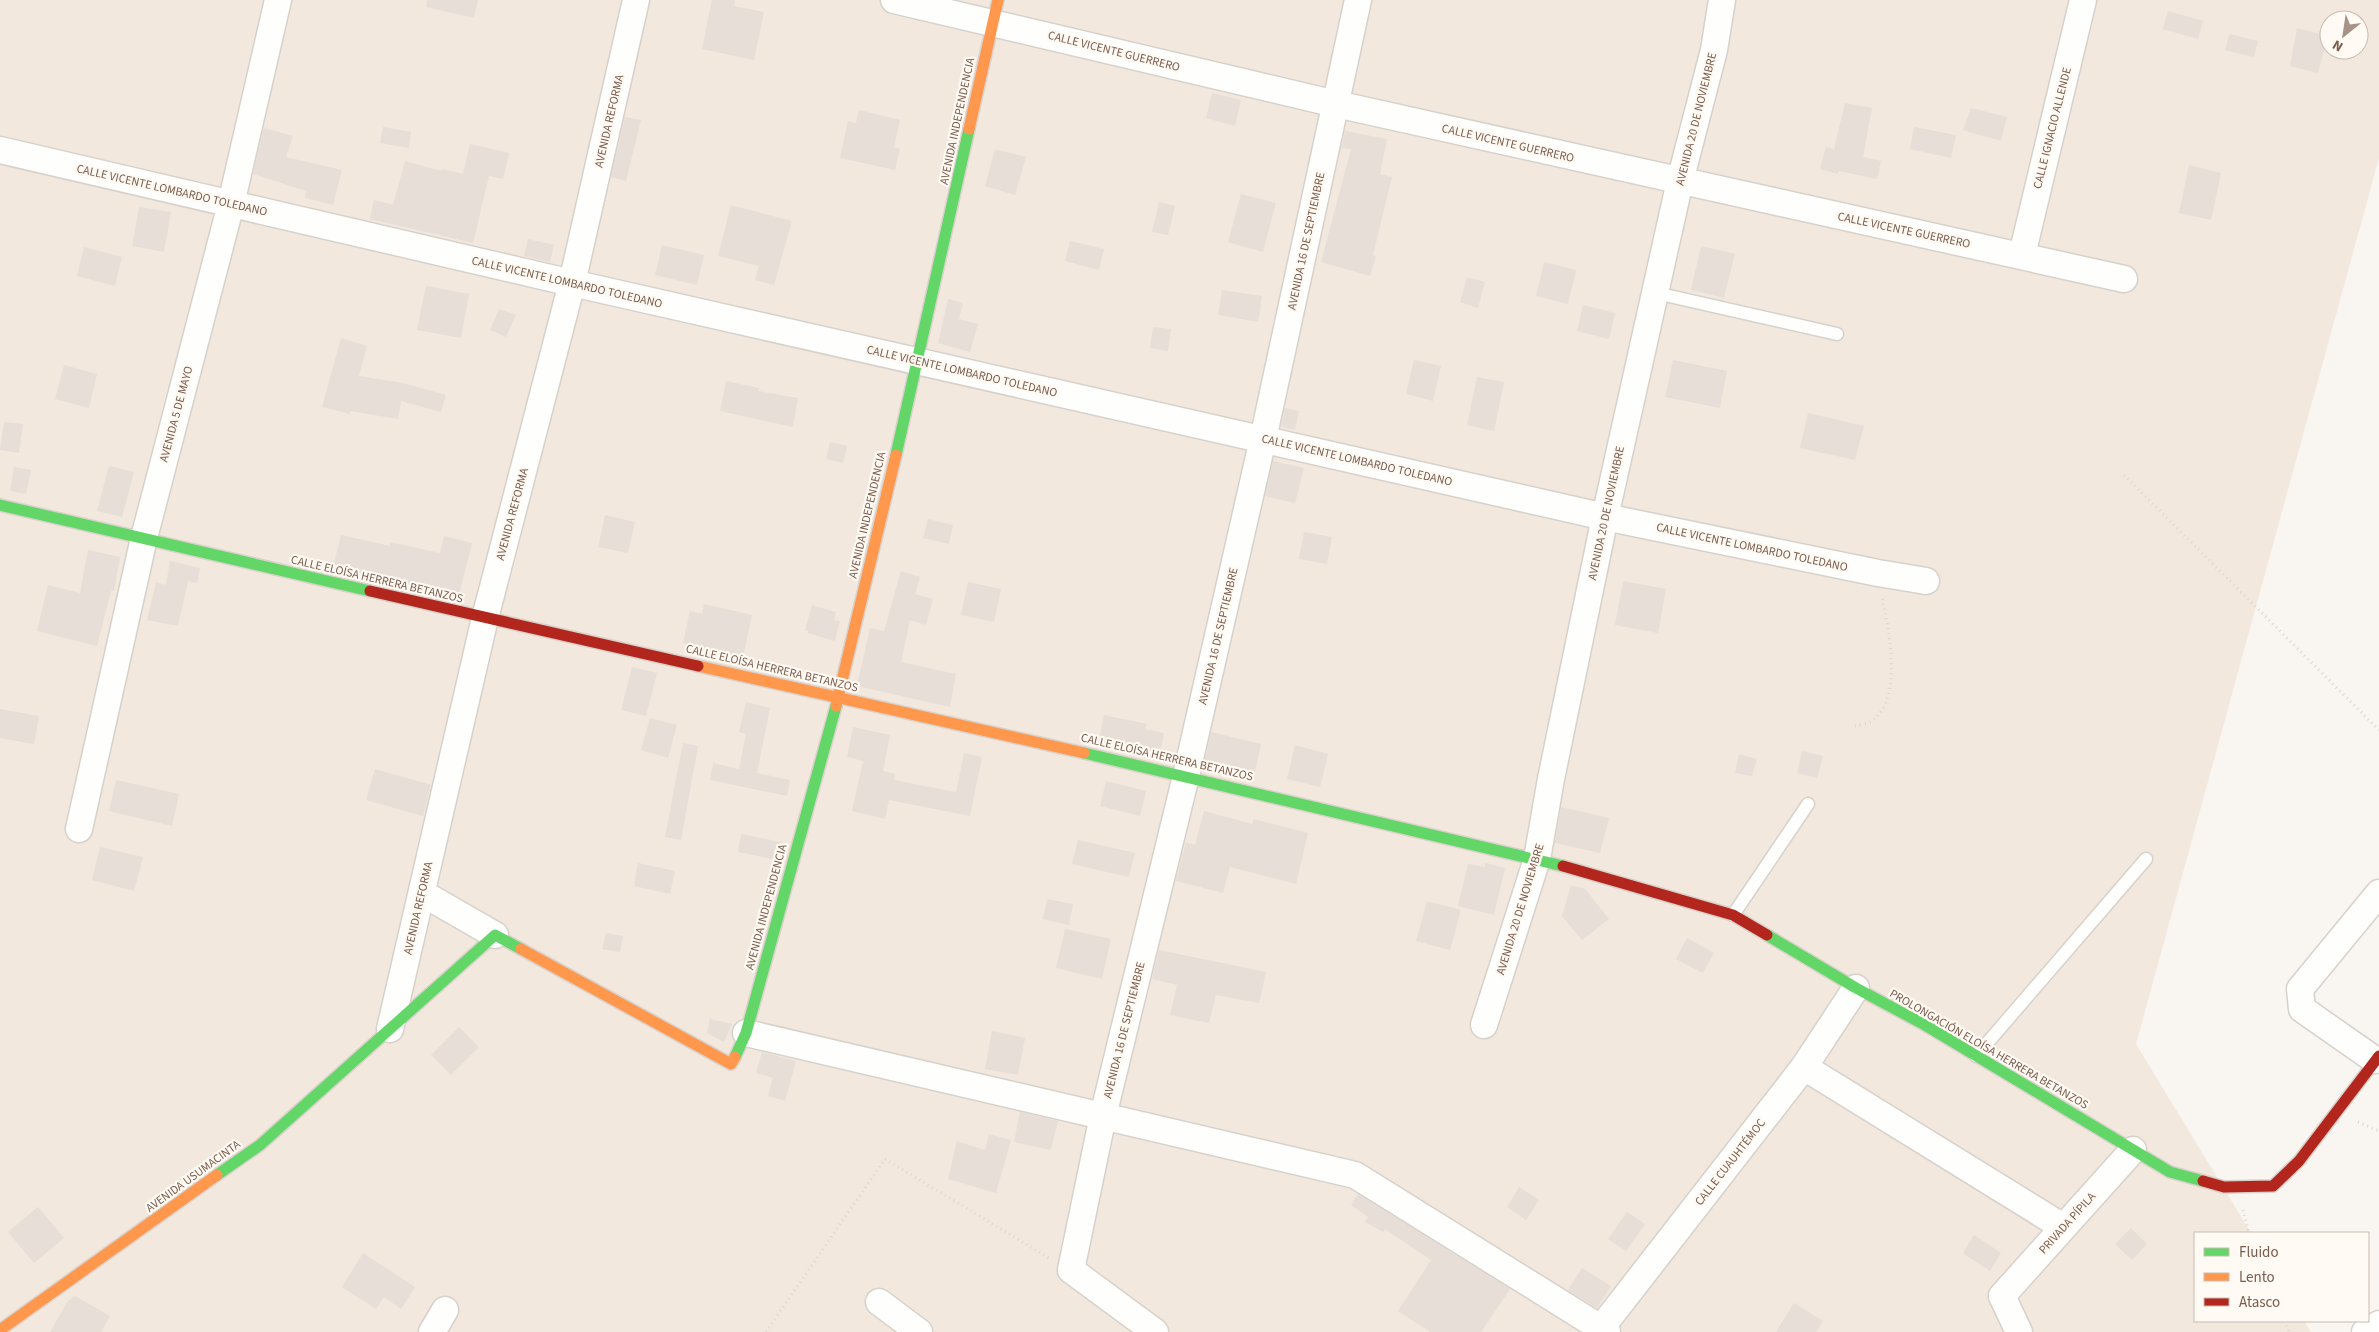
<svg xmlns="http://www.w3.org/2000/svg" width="2379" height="1332" font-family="'Source Sans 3',sans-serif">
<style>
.residential{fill:#f2e8de;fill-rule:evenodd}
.building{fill:#e6ded7}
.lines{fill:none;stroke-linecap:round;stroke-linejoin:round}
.lane-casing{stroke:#d7d1cb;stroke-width:15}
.street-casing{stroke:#d7d1cb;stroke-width:29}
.fast-casing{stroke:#d9d2cb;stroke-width:14}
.slow-casing{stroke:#d9d2cb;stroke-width:14}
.jam-casing{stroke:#d9d2cb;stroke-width:14}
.path{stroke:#dcd5d0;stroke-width:3;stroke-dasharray:1 4;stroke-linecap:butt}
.lane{stroke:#fefefd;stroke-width:12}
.street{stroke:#fefefd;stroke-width:26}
.fast{stroke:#63d668;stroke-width:11}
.slow{stroke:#ff974d;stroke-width:11}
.jam{stroke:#b3261e;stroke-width:11}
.labels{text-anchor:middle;stroke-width:4.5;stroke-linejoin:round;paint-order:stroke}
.street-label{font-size:12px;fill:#7a5c4d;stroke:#fffaf3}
</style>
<rect width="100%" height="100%" fill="#f9f5f0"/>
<!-- residential -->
<path class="residential" d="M 0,0 L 2379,0 L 2379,158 L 2136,1044 L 2251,1233 L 2195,1233 L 2195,1321 L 2304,1321 L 2311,1332 L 0,1332 ZM 2329,20 L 2359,20 L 2359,50 L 2329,50 Z"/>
<!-- building -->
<g class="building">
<path d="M 427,0 L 478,0 L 474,18 L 426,7 Z"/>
<path d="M 712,0 L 735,0 L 734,6 L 764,12 L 754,60 L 702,49 Z"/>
<path d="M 2168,11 L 2203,21 L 2198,39 L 2163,29 Z"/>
<path d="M 2297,28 L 2328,36 L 2318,73 L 2290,66 Z"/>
<path d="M 2229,34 L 2258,41 L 2254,57 L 2225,50 Z"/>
<path d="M 1212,93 L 1241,100 L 1235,126 L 1206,118 Z"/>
<path d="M 1845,103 L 1872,108 L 1863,157 L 1881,161 L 1877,179 L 1839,171 L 1838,174 L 1820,169 L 1826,147 L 1834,149 Z"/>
<path d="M 1971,108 L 2007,117 L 2001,141 L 1963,130 Z"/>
<path d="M 859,110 L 900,120 L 894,147 L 900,149 L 895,170 L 840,158 L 848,121 L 856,123 Z"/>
<path d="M 625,117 L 641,120 L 626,181 L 611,177 Z"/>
<path d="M 383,127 L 411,132 L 409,148 L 380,143 Z"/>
<path d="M 1914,127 L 1956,135 L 1951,158 L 1910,149 Z"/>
<path d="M 264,128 L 293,136 L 286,157 L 342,170 L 333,205 L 305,198 L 306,191 L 253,174 Z"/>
<path d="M 1345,131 L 1387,139 L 1380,174 L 1392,177 L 1373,255 L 1376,256 L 1370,276 L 1321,262 L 1351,149 L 1342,148 Z"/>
<path d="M 470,144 L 509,153 L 503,179 L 489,176 L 473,243 L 370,219 L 374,200 L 393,205 L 405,161 L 441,171 L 442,169 L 463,174 Z"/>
<path d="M 995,149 L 1026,157 L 1015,195 L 985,186 Z"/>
<path d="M 2189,165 L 2221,173 L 2211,220 L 2179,213 Z"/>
<path d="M 1241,194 L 1276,203 L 1263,252 L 1228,242 Z"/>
<path d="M 1159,202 L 1175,206 L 1168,235 L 1152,232 Z"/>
<path d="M 731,205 L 792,221 L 774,285 L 755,280 L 759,266 L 718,256 Z"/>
<path d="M 139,207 L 171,212 L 164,252 L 132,246 Z"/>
<path d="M 528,239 L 554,245 L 550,262 L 524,256 Z"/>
<path d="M 1070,241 L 1104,249 L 1099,270 L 1065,261 Z"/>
<path d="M 662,245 L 704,255 L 697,285 L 655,275 Z"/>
<path d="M 1701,246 L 1735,254 L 1724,298 L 1691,290 Z"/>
<path d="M 84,247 L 122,257 L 115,286 L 77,276 Z"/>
<path d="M 1544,262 L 1576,270 L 1568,304 L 1536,296 Z"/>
<path d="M 1467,277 L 1485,282 L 1478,308 L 1460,302 Z"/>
<path d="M 426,286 L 469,294 L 461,338 L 417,330 Z"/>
<path d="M 1222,290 L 1262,296 L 1258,322 L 1218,315 Z"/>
<path d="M 948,299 L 963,303 L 959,319 L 978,324 L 970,352 L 938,343 Z"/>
<path d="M 1583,305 L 1615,313 L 1609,339 L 1577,331 Z"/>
<path d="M 499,309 L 516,315 L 506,337 L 490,330 Z"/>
<path d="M 1153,327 L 1171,329 L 1168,351 L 1150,348 Z"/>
<path d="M 341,338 L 367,346 L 359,376 L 403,383 L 446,395 L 441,412 L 401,401 L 398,419 L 350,411 L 350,414 L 322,407 Z"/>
<path d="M 1414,360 L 1441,366 L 1433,401 L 1406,394 Z"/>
<path d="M 1673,360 L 1727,371 L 1720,408 L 1665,397 Z"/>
<path d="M 64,365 L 97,374 L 89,408 L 55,399 Z"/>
<path d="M 1477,377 L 1504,382 L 1494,431 L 1467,425 Z"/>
<path d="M 726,381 L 759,388 L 758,391 L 798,398 L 793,427 L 720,411 Z"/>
<path d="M 1285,408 L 1299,411 L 1295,430 L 1281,427 Z"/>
<path d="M 1808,413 L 1864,426 L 1855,460 L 1800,448 Z"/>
<path d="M 4,422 L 23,424 L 19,453 L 0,450 Z"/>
<path d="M 830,442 L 847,446 L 843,463 L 826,459 Z"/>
<path d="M 1273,461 L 1304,468 L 1295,503 L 1265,496 Z"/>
<path d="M 109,466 L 134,472 L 122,517 L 97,511 Z"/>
<path d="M 14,467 L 31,470 L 26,494 L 10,491 Z"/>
<path d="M 605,515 L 635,522 L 628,553 L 598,547 Z"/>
<path d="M 928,519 L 953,525 L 949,544 L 923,538 Z"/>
<path d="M 1304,532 L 1332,537 L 1327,564 L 1299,559 Z"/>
<path d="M 341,535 L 390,546 L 390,542 L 440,553 L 444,536 L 472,543 L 459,594 L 414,582 L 413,585 L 333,567 Z"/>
<path d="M 88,550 L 120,557 L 114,591 L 111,591 L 97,646 L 37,631 L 48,585 L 80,593 Z"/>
<path d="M 170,561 L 200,568 L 197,583 L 188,581 L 178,626 L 147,620 L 156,582 L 166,585 Z"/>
<path d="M 901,571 L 920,577 L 915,594 L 933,599 L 926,625 L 910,620 L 901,662 L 956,674 L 950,707 L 857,686 L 870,628 L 884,631 Z"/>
<path d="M 1623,581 L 1666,589 L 1658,633 L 1615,625 Z"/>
<path d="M 968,582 L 1001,589 L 994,622 L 961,615 Z"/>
<path d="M 704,604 L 752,615 L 743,657 L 683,643 L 690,611 L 702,614 Z"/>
<path d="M 812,605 L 836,612 L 834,620 L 840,621 L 835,641 L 808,633 L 808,631 L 805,630 Z"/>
<path d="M 632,667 L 657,673 L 646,716 L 621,710 Z"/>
<path d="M 746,702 L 770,708 L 757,773 L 790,780 L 787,796 L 710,780 L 713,763 L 739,769 L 746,734 L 739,732 Z"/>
<path d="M 0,709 L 39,716 L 34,744 L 0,738 Z"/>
<path d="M 1104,715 L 1147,724 L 1145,729 L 1164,733 L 1160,753 L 1099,740 Z"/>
<path d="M 650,718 L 677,725 L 668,758 L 641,750 Z"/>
<path d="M 853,727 L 890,735 L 883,771 L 895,774 L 894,780 L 956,792 L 964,753 L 982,757 L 970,816 L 889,800 L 885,819 L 852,811 L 863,761 L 847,757 Z"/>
<path d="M 1211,732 L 1261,744 L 1254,776 L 1204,764 Z"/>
<path d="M 683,743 L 698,746 L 681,840 L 665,837 Z"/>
<path d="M 1295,745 L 1328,754 L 1320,787 L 1287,779 Z"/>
<path d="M 1802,751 L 1823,756 L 1817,778 L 1797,773 Z"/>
<path d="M 1739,754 L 1757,759 L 1752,776 L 1735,773 Z"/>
<path d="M 375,769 L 431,785 L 423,816 L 366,800 Z"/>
<path d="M 116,780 L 179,794 L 172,826 L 109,811 Z"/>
<path d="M 1106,781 L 1146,791 L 1140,816 L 1100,806 Z"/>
<path d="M 1561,807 L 1609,818 L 1600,853 L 1555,843 Z"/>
<path d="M 1204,811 L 1252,824 L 1254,819 L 1308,833 L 1296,884 L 1230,867 L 1223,893 L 1176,881 L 1186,842 L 1195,845 Z"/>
<path d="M 741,834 L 781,842 L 777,860 L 738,852 Z"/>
<path d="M 1078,840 L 1135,853 L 1129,877 L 1072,864 Z"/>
<path d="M 100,847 L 143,857 L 134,891 L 92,880 Z"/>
<path d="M 638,863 L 675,871 L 670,894 L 634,886 Z"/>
<path d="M 1485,863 L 1505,868 L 1494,915 L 1458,906 L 1468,864 L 1485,867 Z"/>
<path d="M 1571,885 L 1585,889 L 1609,919 L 1582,940 L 1562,916 Z"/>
<path d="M 1047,899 L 1073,904 L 1069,925 L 1043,919 Z"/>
<path d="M 1427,901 L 1461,910 L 1450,950 L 1416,941 Z"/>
<path d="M 1065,929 L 1111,939 L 1102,979 L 1056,968 Z"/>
<path d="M 606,933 L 623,936 L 620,952 L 602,949 Z"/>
<path d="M 1687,938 L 1714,953 L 1703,973 L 1676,959 Z"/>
<path d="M 1159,950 L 1266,972 L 1259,1003 L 1216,995 L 1209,1023 L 1170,1015 L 1177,985 L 1152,979 Z"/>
<path d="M 710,1019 L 732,1024 L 724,1042 L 707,1033 Z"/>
<path d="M 459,1027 L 479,1047 L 451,1075 L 431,1055 Z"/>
<path d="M 992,1031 L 1025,1038 L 1018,1075 L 985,1069 Z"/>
<path d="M 762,1052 L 796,1061 L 785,1101 L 768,1096 L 773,1078 L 756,1073 Z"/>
<path d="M 1020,1112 L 1058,1121 L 1051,1150 L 1014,1142 Z"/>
<path d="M 989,1134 L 1011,1140 L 996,1193 L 948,1179 L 957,1141 L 985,1150 Z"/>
<path d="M 1519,1187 L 1539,1200 L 1526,1220 L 1507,1207 Z"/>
<path d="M 1358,1194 L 1510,1289 L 1481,1332 L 1430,1332 L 1398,1311 L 1431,1260 L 1385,1229 L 1383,1232 L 1365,1222 L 1368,1217 L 1351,1205 Z"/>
<path d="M 38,1207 L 64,1238 L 34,1263 L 8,1232 Z"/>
<path d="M 1627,1212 L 1645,1224 L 1626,1251 L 1608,1239 Z"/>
<path d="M 2131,1228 L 2147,1244 L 2132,1260 L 2115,1244 Z"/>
<path d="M 1974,1235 L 2001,1253 L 1990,1271 L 1963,1253 Z"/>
<path d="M 363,1253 L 415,1287 L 401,1309 L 384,1297 L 376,1309 L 342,1287 Z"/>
<path d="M 1582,1268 L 1611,1286 L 1597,1308 L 1568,1290 Z"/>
<path d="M 75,1296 L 110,1316 L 101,1332 L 50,1332 L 68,1301 Z"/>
<path d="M 1794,1303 L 1823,1321 L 1816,1332 L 1776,1332 Z"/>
</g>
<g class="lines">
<!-- lane casing -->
<g class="lane-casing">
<g id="lane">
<path d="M 1656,293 L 1837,334"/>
<path d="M 1733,915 L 1808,804"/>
<path d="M 1976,1056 L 2146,859"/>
</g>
</g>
<!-- street casing -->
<g class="street-casing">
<g id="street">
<path d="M 894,0 L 1336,104 L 2124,279"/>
<path d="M 0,150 L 572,283 L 1605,517 L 1878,573 L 1926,581"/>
<path d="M 2022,255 L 2083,0"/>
<path d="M 79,829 L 144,538 L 231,204 L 278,0"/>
<path d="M 422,893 L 495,935"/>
<path d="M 1484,1025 L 1537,859 L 1551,779 L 1605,517 L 1680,181 L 1714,50 L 1722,0"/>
<path d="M 390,1029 L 485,618 L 572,283 L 636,0"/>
<path d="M 746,1033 L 1355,1175 L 1607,1332"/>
<path d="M 2375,1060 L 2302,1009 L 2300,989 L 2379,893"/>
<path d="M 1804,1067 L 2063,1227"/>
<path d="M 879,1302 L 919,1332"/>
<path d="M 432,1332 L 445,1310"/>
<path d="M 1155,1332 L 1071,1270 L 1103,1116 L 1186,776 L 1263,439 L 1358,0"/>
<path d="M 1598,1332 L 1804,1067 L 1856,988"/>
<path d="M 2019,1332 L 2002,1296 L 2133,1150"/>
<path d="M 2365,1332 L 2379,1324"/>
</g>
</g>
<!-- fast casing -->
<g class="fast-casing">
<g id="fast">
<path d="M 896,455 L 969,129"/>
<path d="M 0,505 L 370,591"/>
<path d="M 1084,753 L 1563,866"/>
<path d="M 1767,935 L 1856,988 L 1925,1025 L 2170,1172 L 2203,1181"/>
<path d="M 735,1057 L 746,1033 L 836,706"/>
<path d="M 217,1175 L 260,1145 L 495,935 L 521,949"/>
</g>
</g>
<!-- slow casing -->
<g class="slow-casing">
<g id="slow">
<path d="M 969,129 L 998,0"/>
<path d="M 698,666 L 1084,753"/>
<path d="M 836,706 L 896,455"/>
<path d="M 521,949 L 731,1064 L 735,1057"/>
<path d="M 0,1330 L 217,1175"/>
</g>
</g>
<!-- jam casing -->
<g class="jam-casing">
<g id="jam">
<path d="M 370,591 L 698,666"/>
<path d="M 1563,866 L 1733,915 L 1767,935"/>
<path d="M 2203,1181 L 2224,1187 L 2273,1186 L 2299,1161 L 2379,1056"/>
</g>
</g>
<!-- path -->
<g class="path">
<path d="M 2124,475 L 2379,730"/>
<path d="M 1855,726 C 1859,725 1866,724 1870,722 C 1905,700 1888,629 1882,596"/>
<path d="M 2358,1122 L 2379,1131"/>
<path d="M 2243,1210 L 2249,1233"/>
<path d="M 2284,1321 L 2289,1332"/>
<path d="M 766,1332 L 885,1159 L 1049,1258"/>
</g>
<!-- lane -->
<use href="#lane" class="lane"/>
<!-- street -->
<use href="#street" class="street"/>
<!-- fast -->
<use href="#fast" class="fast"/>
<!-- slow -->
<use href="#slow" class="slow"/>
<!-- jam -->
<use href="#jam" class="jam"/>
</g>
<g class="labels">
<!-- street labels -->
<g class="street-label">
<text transform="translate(1114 51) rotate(14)" y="4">CALLE VICENTE GUERRERO</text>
<text transform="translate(1696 119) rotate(-76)" y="4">AVENIDA 20 DE NOVIEMBRE</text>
<text transform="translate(609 121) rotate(-77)" y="4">AVENIDA REFORMA</text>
<text transform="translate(957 121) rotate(-78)" y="4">AVENIDA INDEPENDENCIA</text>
<text transform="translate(2052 128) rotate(-76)" y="4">CALLE IGNACIO ALLENDE</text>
<text transform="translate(1508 143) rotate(13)" y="4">CALLE VICENTE GUERRERO</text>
<text transform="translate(172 190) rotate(13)" y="4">CALLE VICENTE LOMBARDO TOLEDANO</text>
<text transform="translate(1904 230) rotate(12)" y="4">CALLE VICENTE GUERRERO</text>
<text transform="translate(1306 241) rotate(-78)" y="4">AVENIDA 16 DE SEPTIEMBRE</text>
<text transform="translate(567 282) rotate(13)" y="4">CALLE VICENTE LOMBARDO TOLEDANO</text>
<text transform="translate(962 371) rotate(13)" y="4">CALLE VICENTE LOMBARDO TOLEDANO</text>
<text transform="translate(176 414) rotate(-75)" y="4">AVENIDA 5 DE MAYO</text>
<text transform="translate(1357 460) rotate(13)" y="4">CALLE VICENTE LOMBARDO TOLEDANO</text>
<text transform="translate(1606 513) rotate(-78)" y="4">AVENIDA 20 DE NOVIEMBRE</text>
<text transform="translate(512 514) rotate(-75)" y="4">AVENIDA REFORMA</text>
<text transform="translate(867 515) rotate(-77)" y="4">AVENIDA INDEPENDENCIA</text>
<text transform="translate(1752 547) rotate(12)" y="4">CALLE VICENTE LOMBARDO TOLEDANO</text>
<text transform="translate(377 579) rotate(13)" y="4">CALLE ELOÍSA HERRERA BETANZOS</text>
<text transform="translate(1218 636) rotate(-77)" y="4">AVENIDA 16 DE SEPTIEMBRE</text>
<text transform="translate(772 668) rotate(13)" y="4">CALLE ELOÍSA HERRERA BETANZOS</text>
<text transform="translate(1167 757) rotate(13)" y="4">CALLE ELOÍSA HERRERA BETANZOS</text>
<text transform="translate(766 907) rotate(-75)" y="4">AVENIDA INDEPENDENCIA</text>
<text transform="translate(418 908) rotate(-77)" y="4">AVENIDA REFORMA</text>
<text transform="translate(1520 909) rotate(-73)" y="4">AVENIDA 20 DE NOVIEMBRE</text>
<text transform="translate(1124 1030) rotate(-76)" y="4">AVENIDA 16 DE SEPTIEMBRE</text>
<text transform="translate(1989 1049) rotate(30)" y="4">PROLONGACIÓN ELOÍSA HERRERA BETANZOS</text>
<text transform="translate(1730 1162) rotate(-52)" y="4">CALLE CUAUHTÉMOC</text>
<text transform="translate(193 1176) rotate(-36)" y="4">AVENIDA USUMACINTA</text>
<text transform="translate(2067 1223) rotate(-48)" y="4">PRIVADA PÍPILA</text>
</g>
</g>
<!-- legend -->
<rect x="2194" y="1232" width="175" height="90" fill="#fffaf3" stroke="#cabbb1"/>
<rect x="2204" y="1248" width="25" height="8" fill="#63d668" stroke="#cabbb1"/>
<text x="2239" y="1257" font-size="15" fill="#7a5c4d">Fluido</text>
<rect x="2204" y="1273" width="25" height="8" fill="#ff974d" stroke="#cabbb1"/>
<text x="2239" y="1282" font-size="15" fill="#7a5c4d">Lento</text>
<rect x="2204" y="1298" width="25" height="8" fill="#b3261e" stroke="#cabbb1"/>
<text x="2239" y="1307" font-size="15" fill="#7a5c4d">Atasco</text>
<!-- north arrow -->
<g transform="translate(2344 35) rotate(210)"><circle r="24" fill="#fffaf3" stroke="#cabbb1"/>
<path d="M0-4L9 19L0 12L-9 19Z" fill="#a69286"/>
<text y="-8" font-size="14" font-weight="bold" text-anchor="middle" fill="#7a5c4d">N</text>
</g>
</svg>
